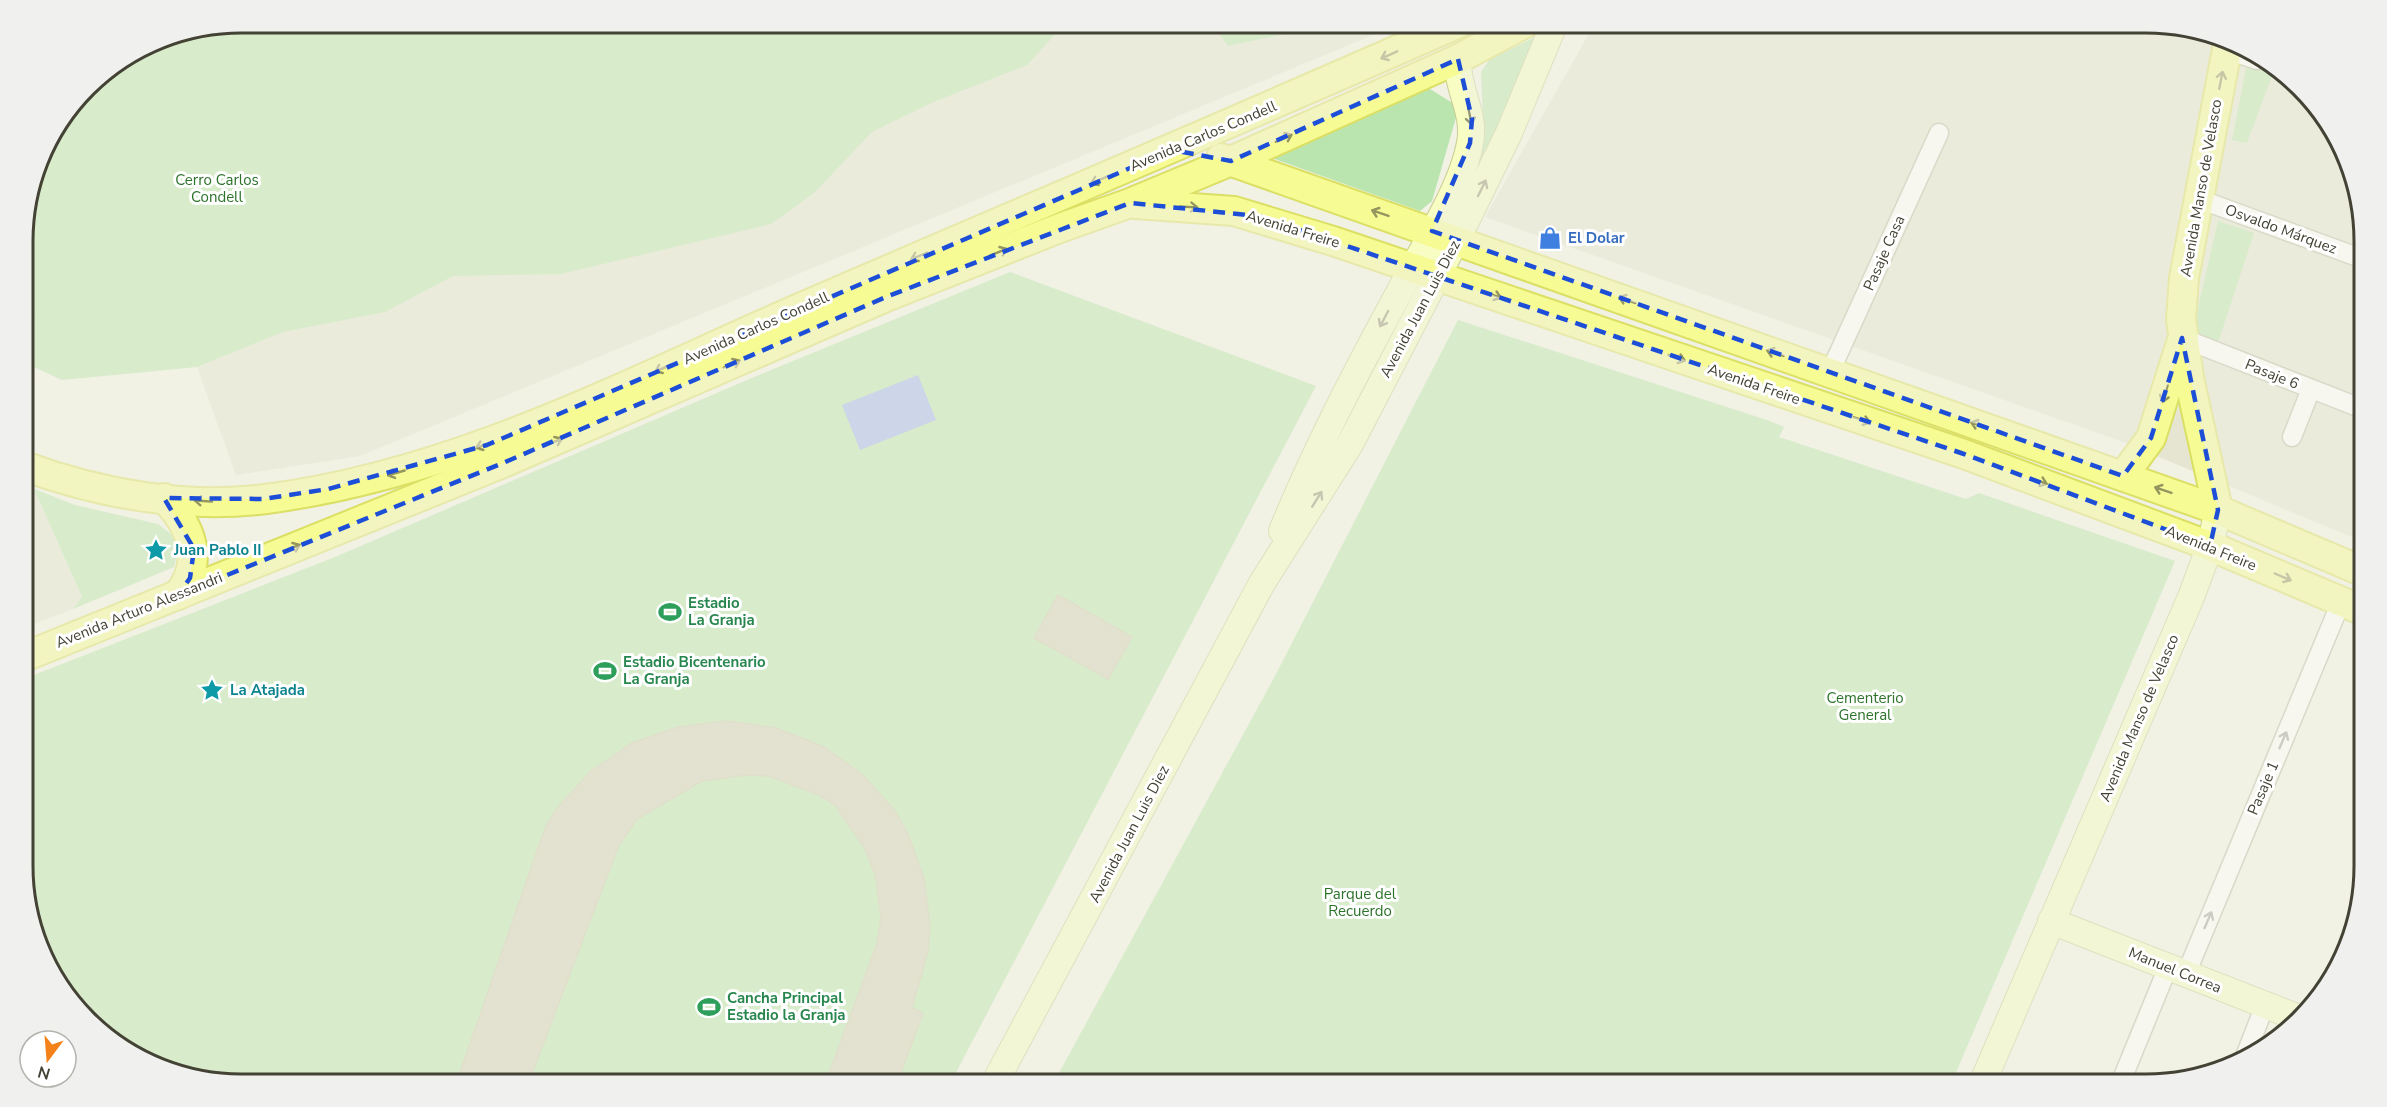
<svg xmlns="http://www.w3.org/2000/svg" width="2387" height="1107" font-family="'Nunito Sans',sans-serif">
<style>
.residential{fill:#e5e5d2}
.green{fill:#bae5ae}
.water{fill:#a1b5ed}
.building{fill:#d3d1ba;stroke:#cdcbad;stroke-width:1.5}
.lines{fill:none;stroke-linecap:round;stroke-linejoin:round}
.street-casing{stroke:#bcbca7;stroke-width:21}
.secondary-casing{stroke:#c9cd92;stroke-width:28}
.primary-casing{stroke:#dbdf64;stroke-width:32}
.street{stroke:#fff;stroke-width:18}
.secondary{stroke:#f7fdc3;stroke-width:26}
.primary{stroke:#f6fb94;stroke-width:28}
.oneway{stroke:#94955f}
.oneway2{stroke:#949674}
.oneway3{stroke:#a1a09a}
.marked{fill:none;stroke:#1d4ed8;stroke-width:4.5;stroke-dasharray:12 8;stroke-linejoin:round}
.labels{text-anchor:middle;stroke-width:6;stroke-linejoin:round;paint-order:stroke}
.street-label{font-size:15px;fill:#434234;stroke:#fff}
.park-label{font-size:15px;fill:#2d722a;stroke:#fff}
.shop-label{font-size:15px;font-weight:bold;fill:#366cbe;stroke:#fff;text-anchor:start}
.culture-label{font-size:15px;font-weight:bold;fill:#0d838f;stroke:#fff;text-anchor:start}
.leisure-label{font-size:15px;font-weight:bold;fill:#27864d;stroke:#fff;text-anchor:start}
.rim{fill:none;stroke:#434234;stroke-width:3}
</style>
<rect width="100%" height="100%" fill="#f1f1e4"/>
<!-- residential -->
<g class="residential">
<path d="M 2146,22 L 2230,39 L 2320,108 L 2363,213 L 2364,542 L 2118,440 L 1485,217 L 1595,23 Z"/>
<path d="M 1040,23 L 1402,23 L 360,456 L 236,475 L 197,367 Z"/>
<path d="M 24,485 L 34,489 L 82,598 L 73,609 L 24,628 Z"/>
</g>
<!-- green -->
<g class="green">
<path d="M 241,23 L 241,22 L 1143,23 L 1134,26 L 1062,27 L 1027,65 L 931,103 L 872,132 L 814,193 L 771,224 L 561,274 L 453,276 L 385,312 L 283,332 L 197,367 L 62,380 L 23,362 L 23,227 L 45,144 L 97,77 L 158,39 Z"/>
<path d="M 1212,23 L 1278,23 L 1284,34 L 1228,46 Z"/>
<path d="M 1535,37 L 1530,59 L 1473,178 L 1483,119 L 1481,72 L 1489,60 Z"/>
<path d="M 2247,64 L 2273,73 L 2247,143 L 2232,140 Z"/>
<path d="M 1422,84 L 1459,107 L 1432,201 L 1420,211 L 1269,157 Z"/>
<path d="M 2218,221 L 2254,233 L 2218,343 L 2192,334 Z"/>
<path d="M 1010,272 L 1316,386 L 950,1084 L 241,1084 L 157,1068 L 67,999 L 24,895 L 24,679 L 335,557 L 747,380 Z"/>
<path d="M 1458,320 L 1767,420 L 1784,427 L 1779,437 L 1966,499 L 1979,493 L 2175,561 L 1951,1084 L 1053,1084 L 1275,676 Z"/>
<path d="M 34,489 L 75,505 L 158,524 L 180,541 L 174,567 L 73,609 L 82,597 Z"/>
</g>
<!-- water -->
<path class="water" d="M 918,375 L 936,420 L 860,450 L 842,405 Z"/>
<!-- building -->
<g class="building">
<path d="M 1058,595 L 1132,637 L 1108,679 L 1034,638 Z"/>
<path d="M 727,721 L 776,728 L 822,746 L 862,774 L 895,811 L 907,832 L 924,878 L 930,927 L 928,951 L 912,1008 L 923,1013 L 897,1084 L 825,1084 L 877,944 L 881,918 L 878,894 L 875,874 L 864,847 L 835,805 L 819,795 L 769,776 L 746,775 L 702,781 L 637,819 L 619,845 L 528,1084 L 456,1084 L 545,828 L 558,807 L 591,771 L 632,743 L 678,727 Z"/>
</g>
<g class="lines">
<!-- street casing -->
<g class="street-casing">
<g id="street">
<path d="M 2227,50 L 2257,60"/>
<path d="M 2199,199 L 2363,259"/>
<path d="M 2182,338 L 2363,409"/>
<path d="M 1830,372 L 1939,133"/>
<path d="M 2292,437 L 2311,389"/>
<path d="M 2186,974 L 2341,602"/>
<path d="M 2244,1059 L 2265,1005"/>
<path d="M 2120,1084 L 2168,967"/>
</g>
</g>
<!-- secondary casing -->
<g class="secondary-casing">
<g id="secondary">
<path d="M 1282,531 C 1316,448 1357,370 1400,291 C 1422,249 1462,189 1470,143 C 1476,113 1456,88 1458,59"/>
<path d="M 2051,921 L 2299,1018"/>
<path d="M 994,1084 L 1262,583 L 1350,444 L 1468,217 L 1509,133 L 1555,22"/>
<path d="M 1982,1084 L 2191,597 L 2210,546 L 2218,510"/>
</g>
</g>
<!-- primary casing -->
<g class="primary-casing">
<g id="primary">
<path d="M 1221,158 L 2218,510 L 2364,572"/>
<path d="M 1136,204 L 1234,211 L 1333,241 L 1964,454 L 2210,546 L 2364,611"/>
<path d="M 24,466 C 99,494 186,509 266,499 C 458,474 628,383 802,307 C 1022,212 1242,119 1461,22"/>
<path d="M 2123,476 L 2151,438 L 2181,343"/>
<path d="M 164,498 C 192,527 205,561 178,595"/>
<path d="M 2218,510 L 2189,378 L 2181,319 L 2184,278 L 2229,39"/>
<path d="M 24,657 L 503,463 L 886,297 L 1057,229 L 1130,203 L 1231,161 L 1458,59 L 1527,22"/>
</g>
</g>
<!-- street -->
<use href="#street" class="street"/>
<!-- secondary -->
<use href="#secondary" class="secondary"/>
<!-- primary -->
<use href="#primary" class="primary"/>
</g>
<!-- one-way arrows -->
<defs><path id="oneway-shaft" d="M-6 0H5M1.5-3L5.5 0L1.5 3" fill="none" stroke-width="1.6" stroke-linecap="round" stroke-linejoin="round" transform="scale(1.5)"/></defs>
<g class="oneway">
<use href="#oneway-shaft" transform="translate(1389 55) rotate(156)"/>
<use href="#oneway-shaft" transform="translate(2221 80) rotate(-79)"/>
<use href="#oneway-shaft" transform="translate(1284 138) rotate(-24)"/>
<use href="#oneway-shaft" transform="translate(1099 180) rotate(157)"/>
<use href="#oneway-shaft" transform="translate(1189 207) rotate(3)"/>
<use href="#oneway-shaft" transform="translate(1380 213) rotate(-161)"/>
<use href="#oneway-shaft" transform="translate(999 252) rotate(-22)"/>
<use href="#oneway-shaft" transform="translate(919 256) rotate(157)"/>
<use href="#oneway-shaft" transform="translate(1493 295) rotate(19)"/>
<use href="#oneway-shaft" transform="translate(1627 300) rotate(-160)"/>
<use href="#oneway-shaft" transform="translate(1775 353) rotate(-161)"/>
<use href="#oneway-shaft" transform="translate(1677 358) rotate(19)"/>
<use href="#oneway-shaft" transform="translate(732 364) rotate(-23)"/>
<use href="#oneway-shaft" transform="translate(663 368) rotate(156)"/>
<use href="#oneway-shaft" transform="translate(2165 394) rotate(107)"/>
<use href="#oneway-shaft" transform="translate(1862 420) rotate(18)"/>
<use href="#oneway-shaft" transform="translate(1979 425) rotate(-161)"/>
<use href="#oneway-shaft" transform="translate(554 442) rotate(-23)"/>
<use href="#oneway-shaft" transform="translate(484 445) rotate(161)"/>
<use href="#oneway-shaft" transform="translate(396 473) rotate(164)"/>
<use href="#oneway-shaft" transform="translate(2039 481) rotate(20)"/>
<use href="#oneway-shaft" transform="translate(2163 490) rotate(-161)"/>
<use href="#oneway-shaft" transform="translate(203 501) rotate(-176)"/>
<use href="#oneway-shaft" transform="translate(292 548) rotate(-22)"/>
<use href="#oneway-shaft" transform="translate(2283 577) rotate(23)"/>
</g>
<g class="oneway2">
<use href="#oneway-shaft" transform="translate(1470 116) rotate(79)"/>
<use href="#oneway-shaft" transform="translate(1482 188) rotate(-64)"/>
<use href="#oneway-shaft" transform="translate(1384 319) rotate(118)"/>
<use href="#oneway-shaft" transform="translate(1317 499) rotate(-58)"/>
</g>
<g class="oneway3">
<use href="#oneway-shaft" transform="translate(2283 740) rotate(-67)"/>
<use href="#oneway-shaft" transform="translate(2208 920) rotate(-67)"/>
</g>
<!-- marked area -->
<path d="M0 0H2387V1107H0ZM 1458,59 L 1472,119 L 1470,143 L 1432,231 L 2123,476 L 2151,438 L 2182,338 L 2218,510 L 2210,546 L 1964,454 L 1258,216 L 1130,203 L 886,297 L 503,463 L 178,595 L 190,578 L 194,549 L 164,498 L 263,499 L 328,489 L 487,445 L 1172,150 L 1231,161 Z" fill="#f1f1e4" fill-opacity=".55" fill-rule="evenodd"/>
<path class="marked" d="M 1458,59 L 1472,119 L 1470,143 L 1432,231 L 2123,476 L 2151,438 L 2182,338 L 2218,510 L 2210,546 L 1964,454 L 1258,216 L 1130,203 L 886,297 L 503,463 L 178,595 L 190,578 L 194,549 L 164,498 L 263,499 L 328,489 L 487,445 L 1172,150 L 1231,161 Z"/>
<!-- icons -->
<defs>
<g id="shop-bare" transform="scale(1.8)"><path d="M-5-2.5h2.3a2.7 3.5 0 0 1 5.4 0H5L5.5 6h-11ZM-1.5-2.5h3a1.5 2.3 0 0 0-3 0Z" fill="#3f7fe0" stroke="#fff" stroke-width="2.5" paint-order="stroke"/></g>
<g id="sight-bare" transform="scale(1.8)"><path d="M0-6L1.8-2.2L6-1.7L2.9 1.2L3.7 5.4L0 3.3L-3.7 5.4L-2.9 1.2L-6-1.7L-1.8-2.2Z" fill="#0f9aa8" stroke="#fff" stroke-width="2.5" paint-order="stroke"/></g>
<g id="stadium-bare" transform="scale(1.8)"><path d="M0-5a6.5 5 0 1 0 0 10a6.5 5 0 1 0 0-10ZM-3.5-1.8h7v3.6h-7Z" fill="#2e9e5b" stroke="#fff" stroke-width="2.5" paint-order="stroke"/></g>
</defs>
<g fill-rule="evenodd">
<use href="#shop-bare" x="1550" y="238"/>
<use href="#sight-bare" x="156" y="550"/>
<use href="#stadium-bare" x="670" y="612"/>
<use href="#stadium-bare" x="605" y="671"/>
<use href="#sight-bare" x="212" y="690"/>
<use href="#stadium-bare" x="709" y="1007"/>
</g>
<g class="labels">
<!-- street labels -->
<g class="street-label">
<text transform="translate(1203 136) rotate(-23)" y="5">Avenida Carlos Condell</text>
<text transform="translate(2201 188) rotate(-80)" y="5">Avenida Manso de Velasco</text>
<text transform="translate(1293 229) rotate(17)" y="5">Avenida Freire</text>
<text transform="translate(2281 229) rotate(20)" y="5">Osvaldo Márquez</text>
<text transform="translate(1884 253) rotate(-66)" y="5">Pasaje Casa</text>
<text transform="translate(1420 309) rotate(-62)" y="5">Avenida Juan Luis Diez</text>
<text transform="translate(756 328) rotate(-24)" y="5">Avenida Carlos Condell</text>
<text transform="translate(2272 374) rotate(22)" y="5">Pasaje 6</text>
<text transform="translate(1754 384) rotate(19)" y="5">Avenida Freire</text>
<text transform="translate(2211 548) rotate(22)" y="5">Avenida Freire</text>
<text transform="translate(139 610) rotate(-22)" y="5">Avenida Arturo Alessandri</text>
<text transform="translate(2139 718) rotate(-67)" y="5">Avenida Manso de Velasco</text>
<text transform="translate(2263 788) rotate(-67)" y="5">Pasaje 1</text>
<text transform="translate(1129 834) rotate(-62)" y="5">Avenida Juan Luis Diez</text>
<text transform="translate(2175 970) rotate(22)" y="5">Manuel Correa</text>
</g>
<!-- park labels -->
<g class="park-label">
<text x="217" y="185">Cerro Carlos<tspan x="217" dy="17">Condell</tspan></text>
<text x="1865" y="703">Cementerio<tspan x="1865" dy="17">General</tspan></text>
<text x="1360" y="899">Parque del<tspan x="1360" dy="17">Recuerdo</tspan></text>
</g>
<!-- shop labels -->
<g class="shop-label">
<text x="1568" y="243">El Dolar</text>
</g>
<!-- culture labels -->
<g class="culture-label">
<text x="174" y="555">Juan Pablo II</text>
<text x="230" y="695">La Atajada</text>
</g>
<!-- leisure labels -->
<g class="leisure-label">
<text x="688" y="608">Estadio<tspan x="688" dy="17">La Granja</tspan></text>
<text x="623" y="667">Estadio Bicentenario<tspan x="623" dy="17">La Granja</tspan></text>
<text x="727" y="1003">Cancha Principal<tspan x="727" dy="17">Estadio la Granja</tspan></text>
</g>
</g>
<!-- crop -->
<path d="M0 0H2387V1107H0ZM241 33H2146A208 208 0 0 1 2354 241V866A208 208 0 0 1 2146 1074H241A208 208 0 0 1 33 866V241A208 208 0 0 1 241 33Z" fill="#f0f0ef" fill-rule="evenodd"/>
<path class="rim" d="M241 33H2146A208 208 0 0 1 2354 241V866A208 208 0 0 1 2146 1074H241A208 208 0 0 1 33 866V241A208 208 0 0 1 241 33Z"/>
<!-- north arrow -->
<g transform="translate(48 1059) rotate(196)"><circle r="28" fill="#ffffff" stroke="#b4b3ae" stroke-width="1.5"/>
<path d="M0-4.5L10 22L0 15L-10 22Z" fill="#f3821a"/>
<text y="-9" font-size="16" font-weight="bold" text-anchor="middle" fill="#434234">N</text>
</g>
</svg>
